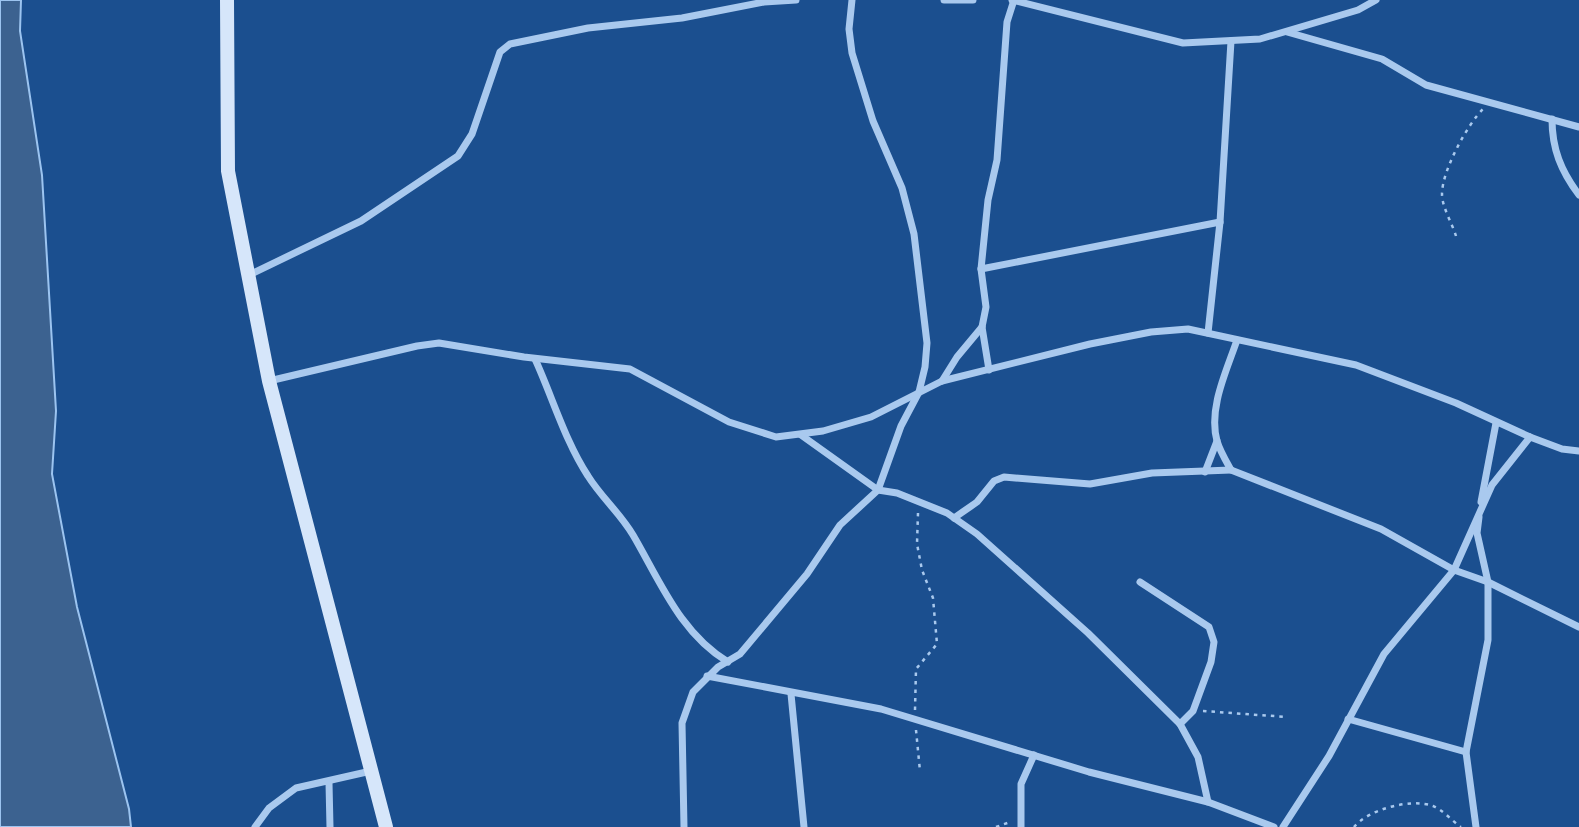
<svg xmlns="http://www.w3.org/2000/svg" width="1579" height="827" font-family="'IBM Plex Sans',sans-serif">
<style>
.water{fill:#3c6290;stroke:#9cc4f0;stroke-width:2}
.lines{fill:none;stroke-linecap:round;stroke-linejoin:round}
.path{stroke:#a9c9ee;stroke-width:2.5;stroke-dasharray:3.5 5;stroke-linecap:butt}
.street{stroke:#a9c9ee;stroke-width:7}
.secondary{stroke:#d6e6fa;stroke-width:14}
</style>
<rect width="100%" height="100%" fill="#1b4f8f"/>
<!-- water -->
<path class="water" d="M 0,0 L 21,0 L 20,31 L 42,175 L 56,411 L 52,474 L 77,607 L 129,809 L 131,827 L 0,827 Z"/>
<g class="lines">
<!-- path -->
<g class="path">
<path d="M 1456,236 C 1452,223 1442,207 1442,194 C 1442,171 1467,125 1483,109"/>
<path d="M 915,710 L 916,669 L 937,644 L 933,598 L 922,570 L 917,544 L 918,513"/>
<path d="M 1203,711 L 1287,717"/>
<path d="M 916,730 L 920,771"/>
<path d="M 996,827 L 1010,822"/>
<path d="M 1354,827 C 1369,809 1411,798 1433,806 C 1443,810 1452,821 1461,827"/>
</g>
<!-- street -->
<g class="street">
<path d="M 944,0 L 973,0"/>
<path d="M 1012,0 L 1183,43 L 1260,39 L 1358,10 L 1376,0"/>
<path d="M 1287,32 L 1382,59 L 1426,85 L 1579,127"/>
<path d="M 1552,119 C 1552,149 1561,171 1579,195"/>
<path d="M 981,269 L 1220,222"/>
<path d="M 249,275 L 361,221 L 458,156 L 472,134 L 500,52 L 510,44 L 588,28 L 682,18 L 764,2 L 796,0"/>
<path d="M 1208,333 L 1220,222 L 1231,41"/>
<path d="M 1237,340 C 1227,370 1208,408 1217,441 C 1220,451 1226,461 1231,470 L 1381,529 L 1454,570 L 1488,582 L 1579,627"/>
<path d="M 535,359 C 552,396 565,441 588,476 C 601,497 620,513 633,535 C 660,581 680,633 728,662"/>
<path d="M 989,370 L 982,327 L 986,307 L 981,269 L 988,200 L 997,160 L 1007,22 L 1014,0"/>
<path d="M 269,381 L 417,346 L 439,343 L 524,357 L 630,369 L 729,422 L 776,437 L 823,431 L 871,417 L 942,381 L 1090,344 L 1151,332 L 1188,329 L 1356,365 L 1456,403 L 1530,437 L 1562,449 L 1579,451"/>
<path d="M 942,381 L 957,357 L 982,327"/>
<path d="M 801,435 L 878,490 L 897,493 L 947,513 L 977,534 L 1088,633 L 1180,724 L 1198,757 L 1208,802"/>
<path d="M 1205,472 L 1217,441"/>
<path d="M 1481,502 L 1496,423"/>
<path d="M 954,518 L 977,502 L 994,481 L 1004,477 L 1090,484 L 1152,473 L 1231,470"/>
<path d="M 1140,582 L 1209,627 L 1214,642 L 1211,662 L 1193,711 L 1180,724"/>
<path d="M 707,676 L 881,709 L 1089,772 L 1208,802 L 1274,827"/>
<path d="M 791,694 L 804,827"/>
<path d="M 1348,719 L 1466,752"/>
<path d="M 329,783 L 330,827"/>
<path d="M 255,827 L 269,808 L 296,788 L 371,771"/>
<path d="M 684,827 L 682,723 L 693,692 L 718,667 L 740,654 L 807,574 L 840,525 L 878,490 L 901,426 L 919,392 L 925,367 L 927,343 L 914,234 L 902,188 L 873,121 L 852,53 L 849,29 L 852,0"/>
<path d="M 1021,827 L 1021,784 L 1034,755"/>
<path d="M 1283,827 L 1329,756 L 1384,654 L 1454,570 L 1492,485 L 1530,437"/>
<path d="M 1476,827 L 1466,752 L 1488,640 L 1488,582 L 1477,533 L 1479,517"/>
</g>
<!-- secondary -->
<path class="secondary" d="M 227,0 L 228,171 L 269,381 L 386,827"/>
</g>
</svg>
